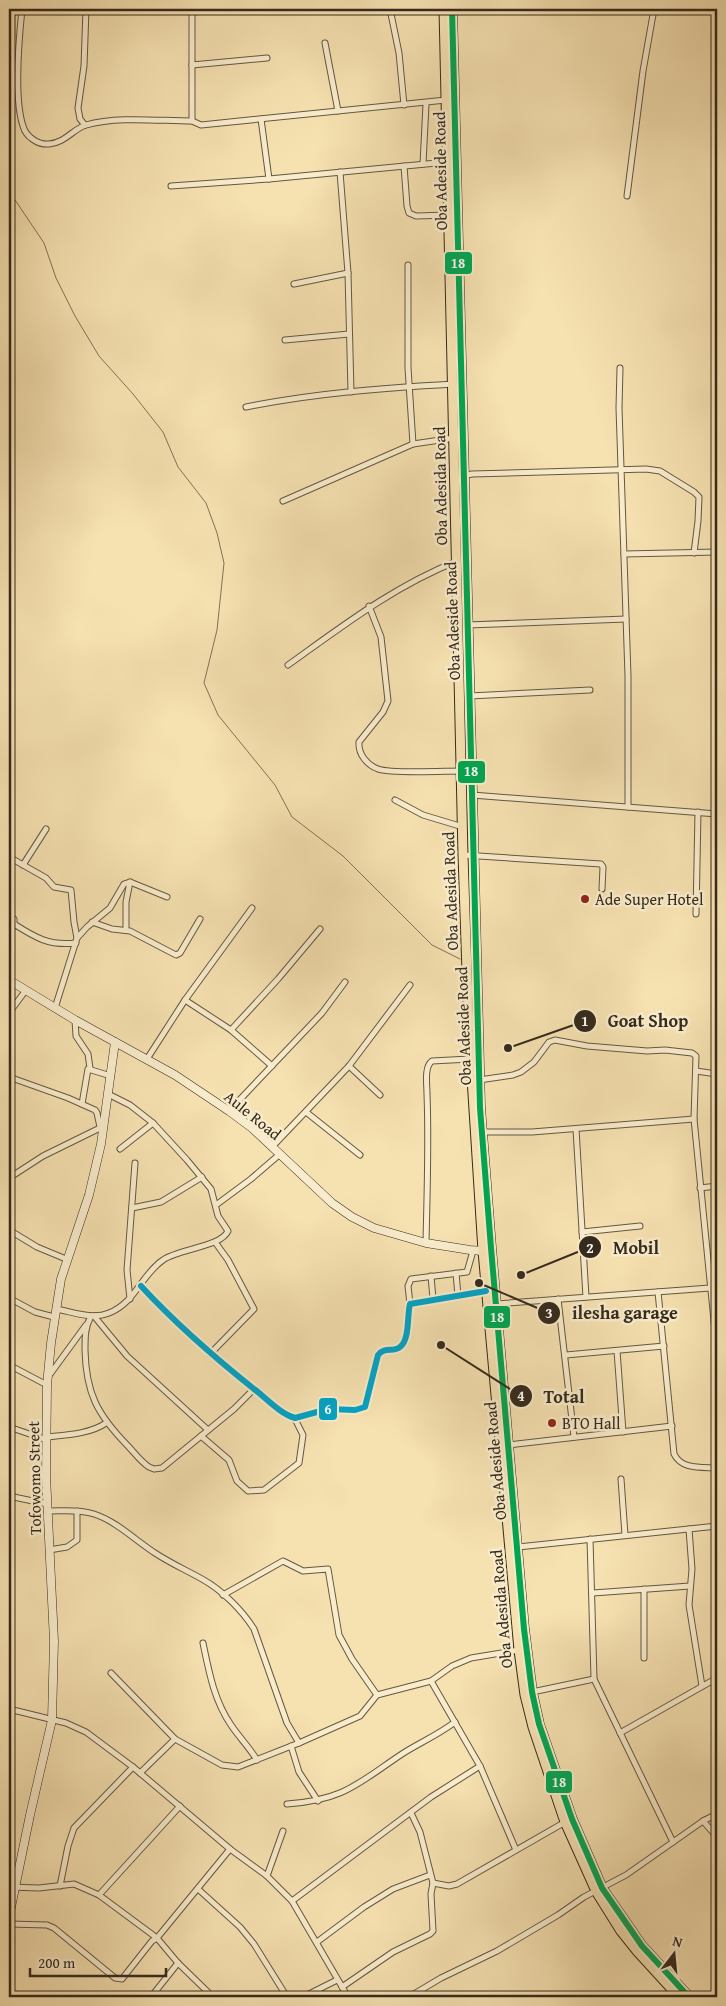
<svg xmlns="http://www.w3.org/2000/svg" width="726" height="2006" font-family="'Gentium Book Plus',serif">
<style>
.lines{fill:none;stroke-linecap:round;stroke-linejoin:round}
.stream{stroke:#817358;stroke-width:1}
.street-casing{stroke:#645842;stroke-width:7}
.secondary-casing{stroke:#342a1d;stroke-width:9}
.primary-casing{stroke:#342a1d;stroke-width:11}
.street{stroke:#f9eccc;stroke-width:5}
.secondary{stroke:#f9eccc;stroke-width:8}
.primary{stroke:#f6e1b1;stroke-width:9}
.bus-1-casing{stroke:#f9eccc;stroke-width:10}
.bus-2-casing{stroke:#f9eccc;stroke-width:10}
.bus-1{stroke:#00a651;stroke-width:6}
.bus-2{stroke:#03a3c5;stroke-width:6}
.poi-dot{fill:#8f2418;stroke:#f9eccc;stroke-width:2}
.labels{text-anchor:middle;stroke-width:5;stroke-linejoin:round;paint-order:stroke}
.street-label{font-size:16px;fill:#342a1d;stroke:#f9eccc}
.poi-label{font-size:16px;fill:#342a1d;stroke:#f9eccc;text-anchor:start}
.leader{fill:none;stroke:#342a1d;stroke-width:2}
.callout-dot{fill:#342a1d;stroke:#f9eccc;stroke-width:2}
.mark-label{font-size:15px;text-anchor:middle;font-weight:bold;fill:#fff}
.callout-label{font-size:18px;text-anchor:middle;font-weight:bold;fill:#342a1d;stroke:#f9eccc;stroke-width:5;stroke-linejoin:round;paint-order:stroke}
.line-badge{stroke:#f9eccc;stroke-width:2}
.badge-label{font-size:14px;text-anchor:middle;font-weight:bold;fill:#fff}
</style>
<rect width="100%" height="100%" fill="#f6e1b1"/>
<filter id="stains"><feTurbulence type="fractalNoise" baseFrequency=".004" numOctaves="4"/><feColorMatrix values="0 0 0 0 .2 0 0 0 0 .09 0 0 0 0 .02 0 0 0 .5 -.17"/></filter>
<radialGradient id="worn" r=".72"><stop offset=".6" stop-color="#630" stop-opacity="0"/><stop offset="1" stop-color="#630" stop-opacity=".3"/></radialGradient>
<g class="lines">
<!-- stream -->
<path class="stream" d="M 9,191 L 44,243 L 56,278 L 75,316 L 99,356 L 133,394 L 163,432 L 178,467 L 206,503 L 217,533 L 224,563 L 217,630 L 204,683 L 218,715 L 275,785 L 292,817 L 343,856 L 432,945 L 460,959"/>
<!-- street casing -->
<g class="street-casing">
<g id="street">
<path d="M 22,9 C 19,38 14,99 23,126 C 26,137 38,145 49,144 C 65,143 73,129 86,125 C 118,116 159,121 192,121 L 201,125 L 446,100"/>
<path d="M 192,9 L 192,121"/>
<path d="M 390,9 L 399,53 L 404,105"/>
<path d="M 192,12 L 239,9"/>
<path d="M 325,43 L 338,111"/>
<path d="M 192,65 L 267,58"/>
<path d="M 261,119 L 269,179"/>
<path d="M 85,125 L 80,119 L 78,108 L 84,66 L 86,9"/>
<path d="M 423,164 L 426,104"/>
<path d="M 404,166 L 407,206 L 409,213 L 416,216 L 449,215"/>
<path d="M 340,172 L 348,273 L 351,392"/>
<path d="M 171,186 L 269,179 L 447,162"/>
<path d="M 627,196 L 643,71 L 654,9"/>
<path d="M 408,265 L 408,368 L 413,444"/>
<path d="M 294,284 L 348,273"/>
<path d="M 285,340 L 349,334"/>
<path d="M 620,368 L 619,408 L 628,676 L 628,807"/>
<path d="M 246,407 C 315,393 385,388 454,384"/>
<path d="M 463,476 L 472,474 L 646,469 L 660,471 L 694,492 L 699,497 L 698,521 L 694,553"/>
<path d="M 283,501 L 413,444 L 454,438"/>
<path d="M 624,554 L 717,552"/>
<path d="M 369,606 L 381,637 L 388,701 L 383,712 L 359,742 C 358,754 367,765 378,769 C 391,774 444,771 461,771"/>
<path d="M 467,625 L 626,619"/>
<path d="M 288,665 C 344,625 393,587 457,561"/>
<path d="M 469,696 L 590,690"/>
<path d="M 472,795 L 717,814"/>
<path d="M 395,800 L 423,815 L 463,827"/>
<path d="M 463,855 L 601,864 L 603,867 L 602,889"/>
<path d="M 9,857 L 46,878 L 54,887 L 71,890 L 74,922 L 77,938"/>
<path d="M 23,865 L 46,829"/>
<path d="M 696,914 L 698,812"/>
<path d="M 9,915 L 14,919 L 14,924 C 36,938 49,946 76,943"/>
<path d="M 92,922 L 112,929 L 130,931 L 176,955 L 180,953 L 200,919"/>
<path d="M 126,930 L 126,902 L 130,882"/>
<path d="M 9,934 L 14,924"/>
<path d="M 185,1000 L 231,1030 L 272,1066"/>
<path d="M 55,1008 L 77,938 L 87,927 L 110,908 L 124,884 L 130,882 L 135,884 L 167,897"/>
<path d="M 9,1013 L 26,990"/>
<path d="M 75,1020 L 76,1036 L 88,1054 L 90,1068"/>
<path d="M 231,1030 L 278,979 L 320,929"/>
<path d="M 147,1059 L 185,1000 L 252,908"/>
<path d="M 349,1066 L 380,1095"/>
<path d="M 696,1071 L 717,1074"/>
<path d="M 9,1077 L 68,1098 L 95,1110 L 97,1113 L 100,1127"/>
<path d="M 479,1080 L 513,1075 L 521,1072 L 534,1062 L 549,1042 L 555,1040 L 587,1046 L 647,1051 L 665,1050 L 692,1053 L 696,1056 L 694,1119 L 717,1351"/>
<path d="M 82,1104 L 88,1069 L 111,1076"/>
<path d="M 229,1111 L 322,1013 L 345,982"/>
<path d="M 306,1112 L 360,1155"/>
<path d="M 576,1129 L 586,1297"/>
<path d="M 482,1132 L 532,1132 L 694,1119"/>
<path d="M 272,1147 L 349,1066 L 410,985"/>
<path d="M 120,1149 L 153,1123"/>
<path d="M 9,1178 L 43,1156 L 102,1127"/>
<path d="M 700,1188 L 717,1186"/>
<path d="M 216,1205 L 251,1179 L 280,1154"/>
<path d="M 132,1208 L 161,1202 L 202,1177"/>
<path d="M 9,1230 L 37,1247 L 66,1259"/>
<path d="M 582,1232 L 640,1226"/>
<path d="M 426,1243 C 427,1193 429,1144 427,1094 C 427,1084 424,1067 432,1061 L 470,1059"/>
<path d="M 456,1273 L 458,1296"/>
<path d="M 431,1276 L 433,1299"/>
<path d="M 141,1286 C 176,1324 214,1357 254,1389 C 266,1398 280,1414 295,1418 L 328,1409 L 355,1410 L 365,1407 L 378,1355 C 385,1346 393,1353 400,1347 C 410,1340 407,1314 410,1304 L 486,1291"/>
<path d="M 658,1292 L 674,1454 C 682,1470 701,1467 717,1468"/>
<path d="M 9,1298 L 35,1312 L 54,1317"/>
<path d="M 130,1299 L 127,1270 L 135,1163"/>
<path d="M 558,1299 L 574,1437"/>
<path d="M 410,1304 L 408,1286 L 411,1279 L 467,1272 L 473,1251"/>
<path d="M 496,1304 L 710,1288"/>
<path d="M 56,1309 C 73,1312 92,1320 109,1313 C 136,1302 141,1275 163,1260 C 178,1249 221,1247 228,1231 L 218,1216 L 211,1189 L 187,1160 L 153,1123 L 130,1105 L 108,1094"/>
<path d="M 91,1316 C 85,1327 85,1337 85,1350 C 86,1393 97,1414 127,1445 C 134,1452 140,1461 149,1467 L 154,1469 L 162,1468 L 234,1409 L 254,1389"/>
<path d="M 94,1316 L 127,1356 L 208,1430"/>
<path d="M 617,1351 L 623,1432"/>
<path d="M 210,1354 L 254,1309 L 228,1260 L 215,1242"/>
<path d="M 566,1355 L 664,1346"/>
<path d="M 9,1365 L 47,1385"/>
<path d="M 48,1377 L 86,1325"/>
<path d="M 9,1427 L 47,1440"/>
<path d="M 201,1436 L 229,1460 L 237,1481 L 248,1491 L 264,1490 L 299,1463 L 303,1435 L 294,1417"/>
<path d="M 47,1437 C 66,1435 90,1434 106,1423"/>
<path d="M 508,1445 L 672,1426"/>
<path d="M 621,1479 L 625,1535"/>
<path d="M 9,1496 L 47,1504"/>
<path d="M 48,1511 C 62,1511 79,1509 94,1514 C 116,1521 135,1540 155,1553 C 170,1563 186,1570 202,1579 C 222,1590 242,1610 254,1629 L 287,1723 L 299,1743"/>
<path d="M 689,1529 L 692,1569 L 689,1605 L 702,1686"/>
<path d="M 590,1539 L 594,1679 L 673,1842"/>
<path d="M 518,1547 L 717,1526"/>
<path d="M 49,1550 L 67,1547 L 77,1540 L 77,1511"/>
<path d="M 593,1593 L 690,1586"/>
<path d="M 223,1595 L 283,1561 L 303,1571 L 328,1569 L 339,1635 L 352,1659 L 377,1695"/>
<path d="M 203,1643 C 209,1672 214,1700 231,1725 C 239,1737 249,1747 257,1760"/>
<path d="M 644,1658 L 644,1589"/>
<path d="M 111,1673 L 175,1739 L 222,1765 L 238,1767 L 299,1743 L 360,1716 L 377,1695 L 431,1681 L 452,1666 L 471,1658 L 519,1650"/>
<path d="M 431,1681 L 480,1766 L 516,1850"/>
<path d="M 532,1692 L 594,1679"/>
<path d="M 9,1709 L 66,1723 L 86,1732 L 133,1767 L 230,1849 L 267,1876 L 292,1901 L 348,1997"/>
<path d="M 620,1733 L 717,1678"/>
<path d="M 291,1746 L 299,1772 L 318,1801"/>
<path d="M 140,1773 L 175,1739"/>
<path d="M 287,1804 C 344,1800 357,1784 402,1754 C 419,1743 438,1735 455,1722"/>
<path d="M 703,1821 L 717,1837"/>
<path d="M 267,1876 L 283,1831"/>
<path d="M 433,1883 L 449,1886 L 457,1884 L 567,1821"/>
<path d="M 60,1886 L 68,1846 L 74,1828 L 133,1767"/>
<path d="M 9,1887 L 39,1888 L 74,1884 L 99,1895 L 157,1938 L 178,1963 L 213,1997"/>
<path d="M 198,1889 L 240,1927 L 254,1944 L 287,1997"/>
<path d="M 716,1892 L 717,1893"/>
<path d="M 99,1895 L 180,1806"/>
<path d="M 292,1901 L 431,1797 L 480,1766"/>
<path d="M 9,1924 L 47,1925 L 54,1928 L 115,1978 L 122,1979 L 152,1941 L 157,1938 L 230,1849"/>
<path d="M 317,1942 L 364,1907 L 393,1889 L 430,1875"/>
<path d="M 342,1987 L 393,1952 L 430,1934 L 433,1931 L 431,1894 L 433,1883 L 420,1832 L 411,1813"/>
<path d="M 9,1992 L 26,1997"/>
<path d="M 151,1997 L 178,1963"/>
<path d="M 303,1997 L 337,1980"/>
<path d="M 409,1997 L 441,1978 L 497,1951 L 558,1915 L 584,1897 L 626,1875 L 703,1821 L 717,1814"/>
</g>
</g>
<!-- secondary casing -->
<g class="secondary-casing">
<g id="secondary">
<path d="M 9,980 L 75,1020 L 175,1075 L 229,1111 L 252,1128 L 332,1203 L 352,1217 L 374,1228 L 426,1243 L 470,1250 L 483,1251"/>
<path d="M 9,1917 L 30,1815 L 52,1720 L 54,1641 L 46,1476 L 47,1385 L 51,1343 L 61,1279 L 89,1195 L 101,1144 L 115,1042"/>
</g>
</g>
<!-- primary casing -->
<g class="primary-casing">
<g id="primary">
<path d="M 444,9 L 463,855 L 469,1031 L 483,1251 L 519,1650 L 525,1695 L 533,1727 L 565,1822 L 596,1891 L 621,1931 L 637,1951 L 679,1997"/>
<path d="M 452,9 L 480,1108 L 491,1248 L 524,1629 L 532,1692 L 539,1724 L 572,1819 L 602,1888 L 642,1946 L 689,1997"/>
</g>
</g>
<!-- street -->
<use href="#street" class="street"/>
<!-- secondary -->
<use href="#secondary" class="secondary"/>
<!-- primary -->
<use href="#primary" class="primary"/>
<!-- bus-1 casing -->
<g class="bus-1-casing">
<path id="bus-1" d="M 452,9 L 480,1108 L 491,1248 L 524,1629 L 532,1692 L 539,1724 L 572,1819 L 602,1888 L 642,1946 L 689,1997"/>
</g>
<!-- bus-2 casing -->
<g class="bus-2-casing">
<path id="bus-2" d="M 141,1286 C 176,1324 214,1357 254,1389 C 266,1398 280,1414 295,1418 L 328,1409 L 355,1410 L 365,1407 L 378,1355 C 385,1346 393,1353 400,1347 C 410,1340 407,1314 410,1304 L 486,1291"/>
</g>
<!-- bus-1 -->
<use href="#bus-1" class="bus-1"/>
<!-- bus-2 -->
<use href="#bus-2" class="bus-2"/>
</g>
<!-- markers -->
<g class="poi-dot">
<circle cx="585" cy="899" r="5"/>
<circle cx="552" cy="1423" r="5"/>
</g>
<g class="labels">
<!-- street labels -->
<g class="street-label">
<text transform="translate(440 171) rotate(-91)" y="6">Oba Adeside Road</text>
<text transform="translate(440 486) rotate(-91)" y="6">Oba Adesida Road</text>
<text transform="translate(452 621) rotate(-92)" y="6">Oba Adeside Road</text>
<text transform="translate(450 891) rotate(-92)" y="6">Oba Adesida Road</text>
<text transform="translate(463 1026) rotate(-92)" y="6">Oba Adeside Road</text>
<text transform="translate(253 1115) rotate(39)" y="6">Aule Road</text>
<text transform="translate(495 1461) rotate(-95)" y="6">Oba Adeside Road</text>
<text transform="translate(34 1478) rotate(-91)" y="6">Tofowomo Street</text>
<text transform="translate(501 1609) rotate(-95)" y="6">Oba Adesida Road</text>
</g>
<!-- poi labels -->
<g class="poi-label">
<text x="595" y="905">Ade Super Hotel</text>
<text x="562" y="1429">BTO Hall</text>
</g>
</g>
<!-- callouts -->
<path class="leader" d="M508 1048L585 1021M521 1275L590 1247M479 1283L549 1313M441 1345L521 1396"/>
<g class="callout-dot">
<circle cx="508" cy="1048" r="5"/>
<circle cx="521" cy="1275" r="5"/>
<circle cx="479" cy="1283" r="5"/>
<circle cx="441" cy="1345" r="5"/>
<circle cx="585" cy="1021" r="12"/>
<circle cx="590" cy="1247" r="12"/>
<circle cx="549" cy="1313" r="12"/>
<circle cx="521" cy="1396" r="12"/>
</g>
<g class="mark-label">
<text x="585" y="1026">1</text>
<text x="590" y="1253">2</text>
<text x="549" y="1318">3</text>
<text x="521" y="1401">4</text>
</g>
<g class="callout-label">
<text x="648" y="1027">Goat Shop</text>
<text x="636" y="1254">Mobil</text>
<text x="625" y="1319">ilesha garage</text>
<text x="564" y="1403">Total</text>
</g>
<g class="line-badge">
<rect x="444" y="251" width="29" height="24" rx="5" fill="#00a651"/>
<rect x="457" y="760" width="29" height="24" rx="5" fill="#00a651"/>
<rect x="483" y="1305" width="28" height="24" rx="5" fill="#00a651"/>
<rect x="318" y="1397" width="20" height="24" rx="5" fill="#03a3c5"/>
<rect x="545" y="1770" width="28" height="24" rx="5" fill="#00a651"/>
</g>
<g class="badge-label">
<text x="458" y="268">18</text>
<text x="471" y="776">18</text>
<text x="497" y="1322">18</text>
<text x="328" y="1414">6</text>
<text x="559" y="1787">18</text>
</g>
<!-- margin -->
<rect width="726" height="2006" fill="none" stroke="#f6e1b1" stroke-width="30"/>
<rect x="10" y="10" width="706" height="1986" fill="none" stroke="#342a1d" stroke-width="2.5"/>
<rect x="15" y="15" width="696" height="1976" fill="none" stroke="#342a1d"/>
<!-- north arrow -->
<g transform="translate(674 1954) rotate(16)" stroke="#f9eccc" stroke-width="4" paint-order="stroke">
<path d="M0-4L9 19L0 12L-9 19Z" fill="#342a1d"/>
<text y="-8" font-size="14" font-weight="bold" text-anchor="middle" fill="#342a1d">N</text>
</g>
<!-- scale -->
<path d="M30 1968v8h136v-8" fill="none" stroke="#342a1d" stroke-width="2.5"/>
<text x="38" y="1968" font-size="15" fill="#342a1d" stroke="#f9eccc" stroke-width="4" paint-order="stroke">200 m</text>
<rect width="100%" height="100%" filter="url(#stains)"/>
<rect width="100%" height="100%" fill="url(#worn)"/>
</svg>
